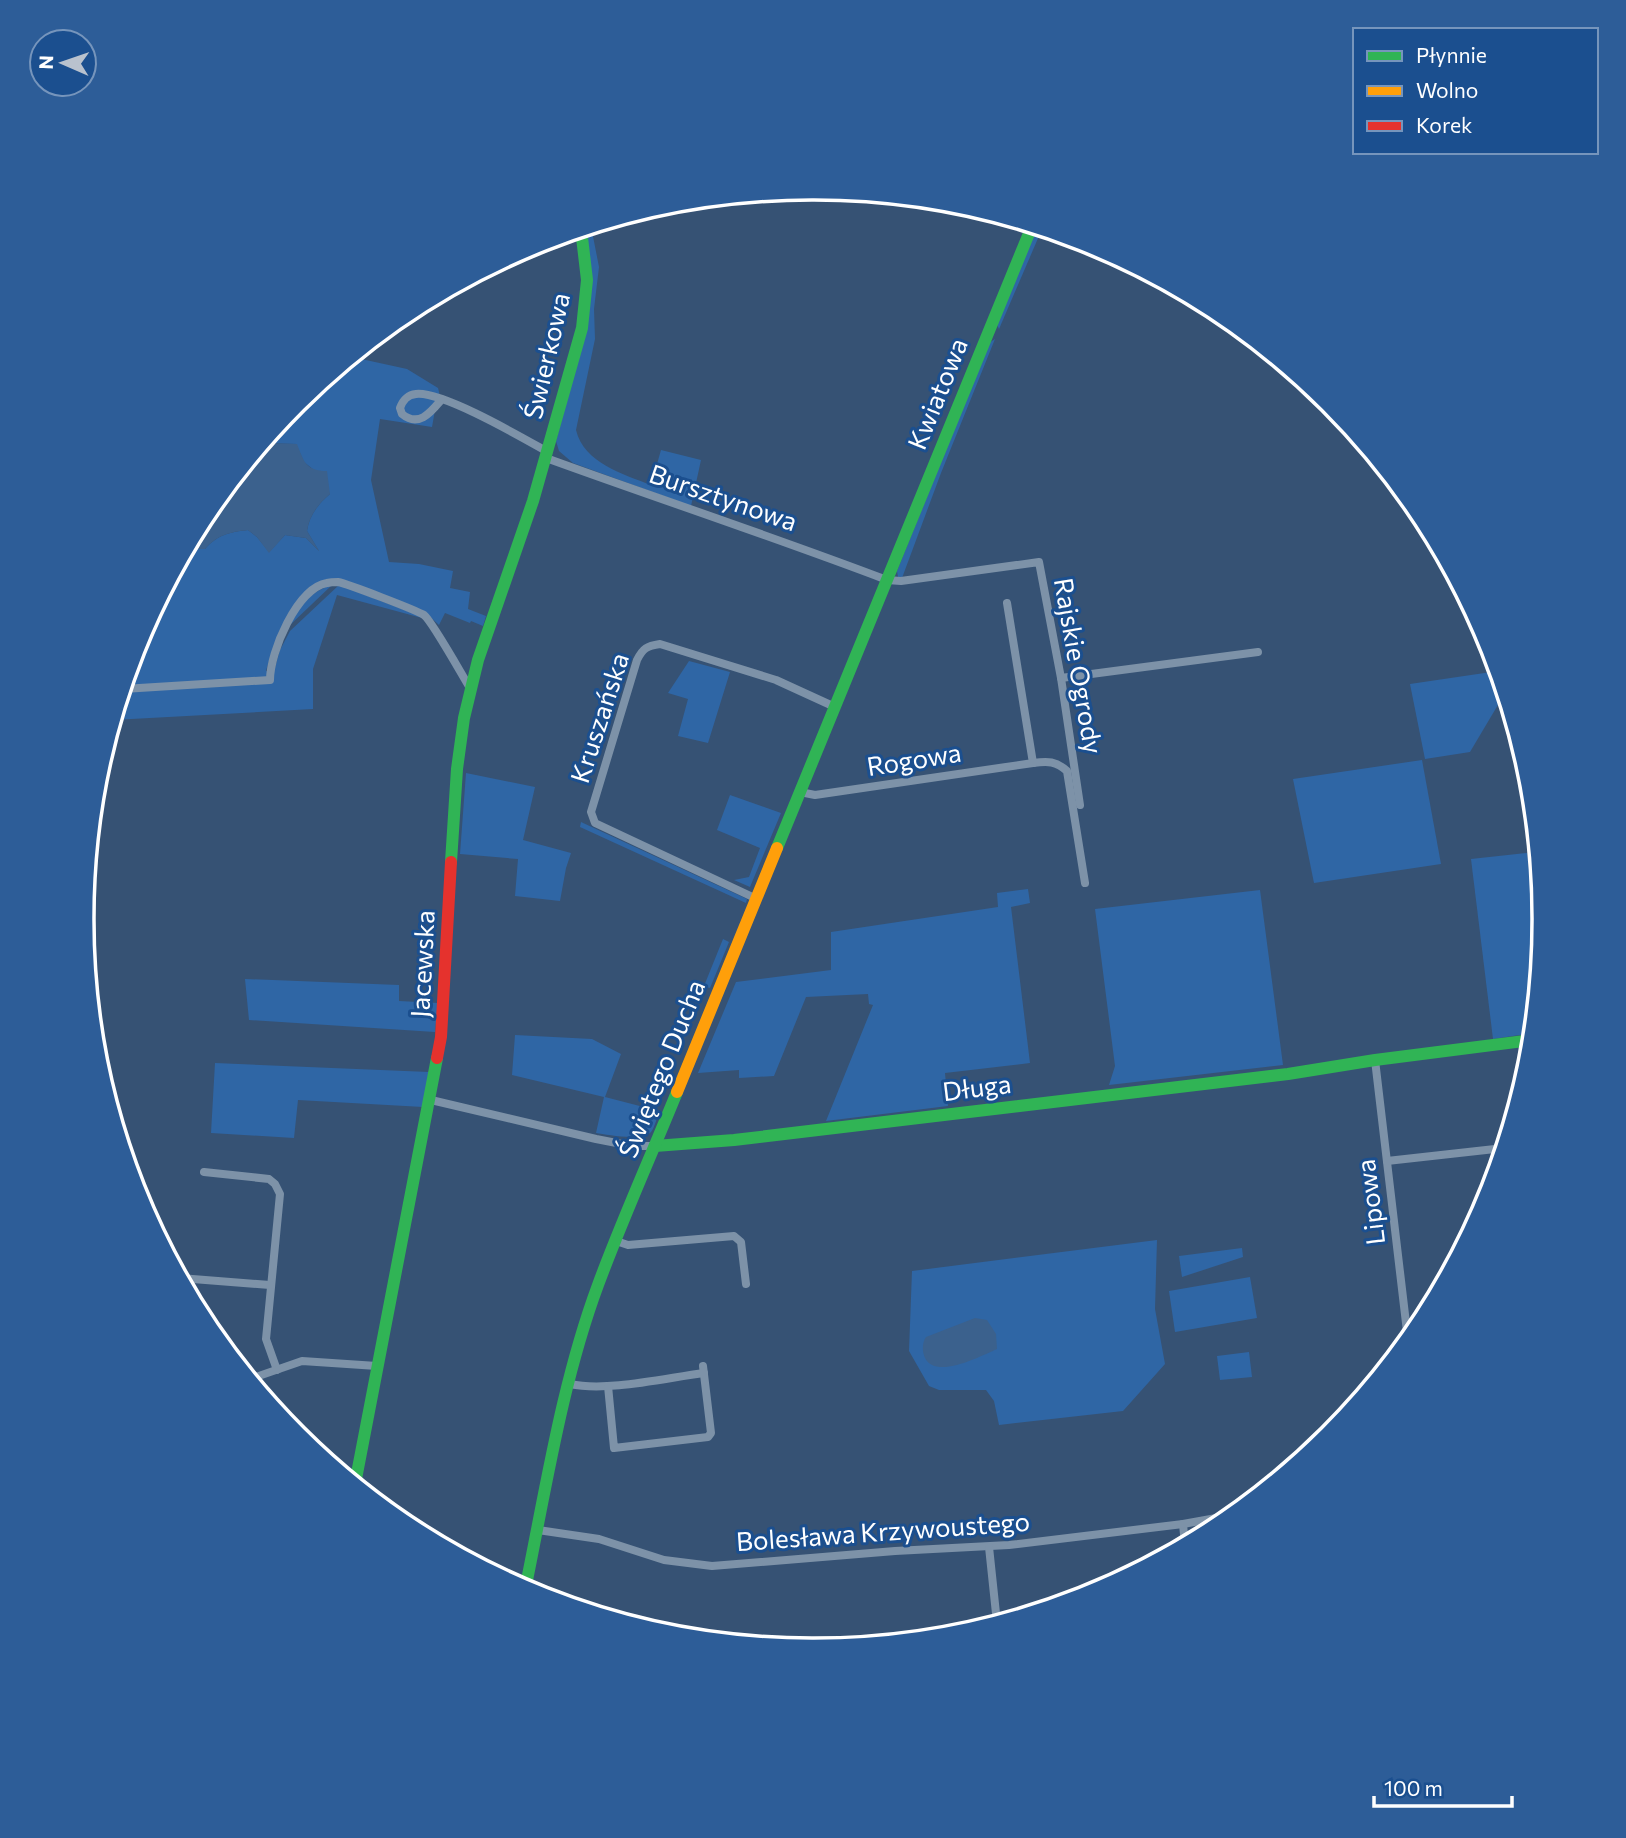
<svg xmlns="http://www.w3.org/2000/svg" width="1626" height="1838" font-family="Commissioner,sans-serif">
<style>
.green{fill:#2f66a5}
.water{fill:#3b618d}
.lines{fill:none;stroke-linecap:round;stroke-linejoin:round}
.street{stroke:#7d92a8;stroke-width:8}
.fast{stroke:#30b455;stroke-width:12}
.slow{stroke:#ff9f0a;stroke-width:12}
.jam{stroke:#e5322d;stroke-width:12}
.labels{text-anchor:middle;stroke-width:6;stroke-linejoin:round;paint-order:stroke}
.street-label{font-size:26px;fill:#fff;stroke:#1b4f8f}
.rim{fill:none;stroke:#fff;stroke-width:3.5}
</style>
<rect width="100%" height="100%" fill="#365274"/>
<!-- green -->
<g class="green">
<path d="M 591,226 L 599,267 L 594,309 L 595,339 L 576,430 C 584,463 623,474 651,485 L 661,450 L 701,460 L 691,506 L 573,463 L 559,451 L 556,441 L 577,363 L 586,228 Z"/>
<path d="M 1037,227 L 1042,229 L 999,329 L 996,322 Z"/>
<path d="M 995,339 L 941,473 L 902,578 L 898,577 L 897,571 L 989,343 Z"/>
<path d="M 352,357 L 407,369 L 438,388 L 442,404 L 435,410 L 432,427 L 380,419 L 371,480 L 389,562 L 419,564 L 453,571 L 450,588 L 470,592 L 468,609 L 486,616 L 483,626 L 471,621 L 470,623 L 445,613 L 439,625 L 427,614 L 338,580 C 326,579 317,582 307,591 C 293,602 271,653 266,671 L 274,671 L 280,650 L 290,631 L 339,585 L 423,617 L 422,618 L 337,595 L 313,669 L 313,709 L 113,720 L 138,639 L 186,549 L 205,549 C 217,535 230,532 248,530 L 257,537 L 269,552 L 285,535 L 306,538 L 319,551 L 307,531 C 309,516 318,504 330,494 L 315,471 L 304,462 L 296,444 L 263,443 L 297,402 Z"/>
<path d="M 332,585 L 290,625 C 300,604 310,592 332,585 Z"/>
<path d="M 689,661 L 730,672 L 708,743 L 678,736 L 688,699 L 668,693 Z"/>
<path d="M 1498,671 L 1505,693 L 1470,752 L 1425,759 L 1410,684 Z"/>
<path d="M 1422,760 L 1441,864 L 1314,883 L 1293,779 Z"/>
<path d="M 466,773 L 535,787 L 523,840 L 571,853 L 566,868 L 560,901 L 515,896 L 518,859 L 460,854 Z"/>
<path d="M 730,795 L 781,813 L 750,887 L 734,880 L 749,877 L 760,848 L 717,830 Z"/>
<path d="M 581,822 L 747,899 L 746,903 L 580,827 Z"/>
<path d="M 1527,853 L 1540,959 L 1532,1033 L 1493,1039 L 1471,859 Z"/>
<path d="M 1028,889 L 1030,903 L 1011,907 L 1030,1063 L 945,1073 L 948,1106 L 826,1121 L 873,1005 L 869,1004 L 868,994 L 806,997 L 774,1076 L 739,1078 L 739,1070 L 698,1073 L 736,982 L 831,970 L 831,932 L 998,907 L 997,893 Z"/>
<path d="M 1260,890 L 1283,1065 L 1109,1085 L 1115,1066 L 1095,909 Z"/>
<path d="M 723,939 L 729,942 L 710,988 L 704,986 Z"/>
<path d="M 245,979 L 399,985 L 399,1001 L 438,1003 L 435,1032 L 249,1020 Z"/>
<path d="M 515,1035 L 592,1039 L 621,1054 L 605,1097 L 659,1111 C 657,1117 655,1127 651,1132 C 643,1141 607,1135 596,1133 L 604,1097 L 512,1075 Z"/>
<path d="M 215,1063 L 429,1072 L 423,1107 L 298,1100 L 294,1138 L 211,1133 Z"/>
<path d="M 1157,1240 L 1155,1309 L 1165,1364 L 1123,1411 L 999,1425 L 994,1401 L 986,1390 L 939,1390 L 929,1386 L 909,1351 L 912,1271 Z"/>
<path d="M 1242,1248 L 1243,1257 L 1182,1277 L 1179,1256 Z"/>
<path d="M 1250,1277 L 1257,1318 L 1175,1332 L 1169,1291 Z"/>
<path d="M 1249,1352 L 1252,1377 L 1220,1380 L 1217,1356 Z"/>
</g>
<!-- water -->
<g class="water">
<path d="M 263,443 L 297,444 C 304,462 306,471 327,471 L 330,494 C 318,504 309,516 307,531 L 319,551 L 306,538 L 285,535 L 269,553 L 257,537 L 248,530 C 230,532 217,535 205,549 L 186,549 L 206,513 Z"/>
<path d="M 975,1318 L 987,1320 L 996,1334 L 997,1349 C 981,1356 936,1380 925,1358 C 922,1351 922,1343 926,1337 Z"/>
</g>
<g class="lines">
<!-- street -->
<g class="street">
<path d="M 442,399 C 431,412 419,428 402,414 L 400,408 C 403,400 407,395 416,394 C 442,391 521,437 548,452"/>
<path d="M 546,458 C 659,499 774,537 887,580 L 901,581 L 1039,562 L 1061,678 L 1080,805"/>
<path d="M 1061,678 L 1258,652"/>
<path d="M 123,689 L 270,680 C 270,652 297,588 327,583 C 331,582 335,582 338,582 C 348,584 416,610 424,615 C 432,621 462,675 470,688"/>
<path d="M 1033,763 C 1048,761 1056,761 1067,771 L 1085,883"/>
<path d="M 800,792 L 815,795 L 1033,763 L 1007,603"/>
<path d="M 757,899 L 595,823 L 591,812 L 637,660 C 643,648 647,646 660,644 L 776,680 L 835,707"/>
<path d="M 1375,1060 L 1408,1340"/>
<path d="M 431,1100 L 596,1139 L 632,1146 L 655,1146"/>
<path d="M 1387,1161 L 1504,1148"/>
<path d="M 204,1172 L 269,1179 L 275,1184 L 280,1194 L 266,1339 L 277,1370"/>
<path d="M 616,1241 L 628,1245 L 734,1236 L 741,1242 L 746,1284"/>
<path d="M 180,1278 L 270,1285"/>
<path d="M 250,1379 L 302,1361 L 377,1366"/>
<path d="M 570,1384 C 607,1392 665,1378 704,1373"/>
<path d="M 608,1386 L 614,1448 L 708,1437 L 711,1433 L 703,1366"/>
<path d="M 1183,1524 L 1185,1545"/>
<path d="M 538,1530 L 599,1539 L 664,1560 L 712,1566 L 895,1551 L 1009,1545 L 1183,1524 L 1233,1515"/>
<path d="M 989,1547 L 997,1623"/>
</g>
<!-- fast -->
<g class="fast">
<path d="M 777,848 L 1032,226"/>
<path d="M 451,862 L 457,769 L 464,718 L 478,660 L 533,501 L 582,328 L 587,280 L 581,229"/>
<path d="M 655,1146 L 734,1140 L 1288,1074 L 1375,1060 L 1532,1040"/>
<path d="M 355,1484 L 437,1058"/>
<path d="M 525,1590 C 546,1488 562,1382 598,1285 C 622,1220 651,1156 677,1092"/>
</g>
<!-- slow -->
<path class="slow" d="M 677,1092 L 777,848"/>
<!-- jam -->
<path class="jam" d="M 437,1058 L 441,1037 L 451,862"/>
</g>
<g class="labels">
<!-- street labels -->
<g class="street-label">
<text transform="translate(547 356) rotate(-77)" y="9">Świerkowa</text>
<text transform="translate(938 394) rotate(-68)" y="9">Kwiatowa</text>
<text transform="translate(723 498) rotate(19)" y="9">Bursztynowa</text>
<text transform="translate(1078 666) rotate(80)" y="9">Rajskie Ogrody</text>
<text transform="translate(600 718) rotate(-72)" y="9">Kruszańska</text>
<text transform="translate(914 760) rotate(-9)" y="9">Rogowa</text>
<text transform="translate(423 964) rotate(-87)" y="9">Jacewska</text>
<text transform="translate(662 1069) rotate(-68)" y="9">Świętego Ducha</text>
<text transform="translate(977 1088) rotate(-7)" y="9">Długa</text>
<text transform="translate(1371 1202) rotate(-97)" y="9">Lipowa</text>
<text transform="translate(883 1532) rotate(-4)" y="9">Bolesława Krzywoustego</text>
</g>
</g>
<!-- crop -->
<path d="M0 0H1626V1838H0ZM812 200H814A718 718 0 0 1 1532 918V920A718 718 0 0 1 814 1638H812A718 718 0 0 1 94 920V918A718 718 0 0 1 812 200Z" fill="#2d5d98" fill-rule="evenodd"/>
<path class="rim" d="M812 200H814A718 718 0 0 1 1532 918V920A718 718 0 0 1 814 1638H812A718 718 0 0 1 94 920V918A718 718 0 0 1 812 200Z"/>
<!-- legend -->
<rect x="1353" y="28" width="245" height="126" fill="#1b4f8f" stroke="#7695bc" stroke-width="2"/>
<rect x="1367" y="51" width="35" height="10" fill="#30b455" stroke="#7695bc" stroke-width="2"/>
<text x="1416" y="63" font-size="21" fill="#ffffff">Płynnie</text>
<rect x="1367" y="86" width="35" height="10" fill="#ff9f0a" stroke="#7695bc" stroke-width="2"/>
<text x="1416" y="98" font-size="21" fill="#ffffff">Wolno</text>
<rect x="1367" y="121" width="35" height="10" fill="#e5322d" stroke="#7695bc" stroke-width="2"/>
<text x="1416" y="133" font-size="21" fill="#ffffff">Korek</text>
<!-- north arrow -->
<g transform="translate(63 63) rotate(272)"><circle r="33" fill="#1b4f8f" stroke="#7695bc" stroke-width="2"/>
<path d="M0-5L12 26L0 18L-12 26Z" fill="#b9c2ce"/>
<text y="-10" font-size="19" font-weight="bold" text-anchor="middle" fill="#ffffff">N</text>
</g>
<!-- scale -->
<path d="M1374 1796v10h138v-10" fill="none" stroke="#ffffff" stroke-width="3.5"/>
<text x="1384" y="1796" font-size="21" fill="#ffffff" stroke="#1b4f8f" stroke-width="5" paint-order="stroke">100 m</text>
</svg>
